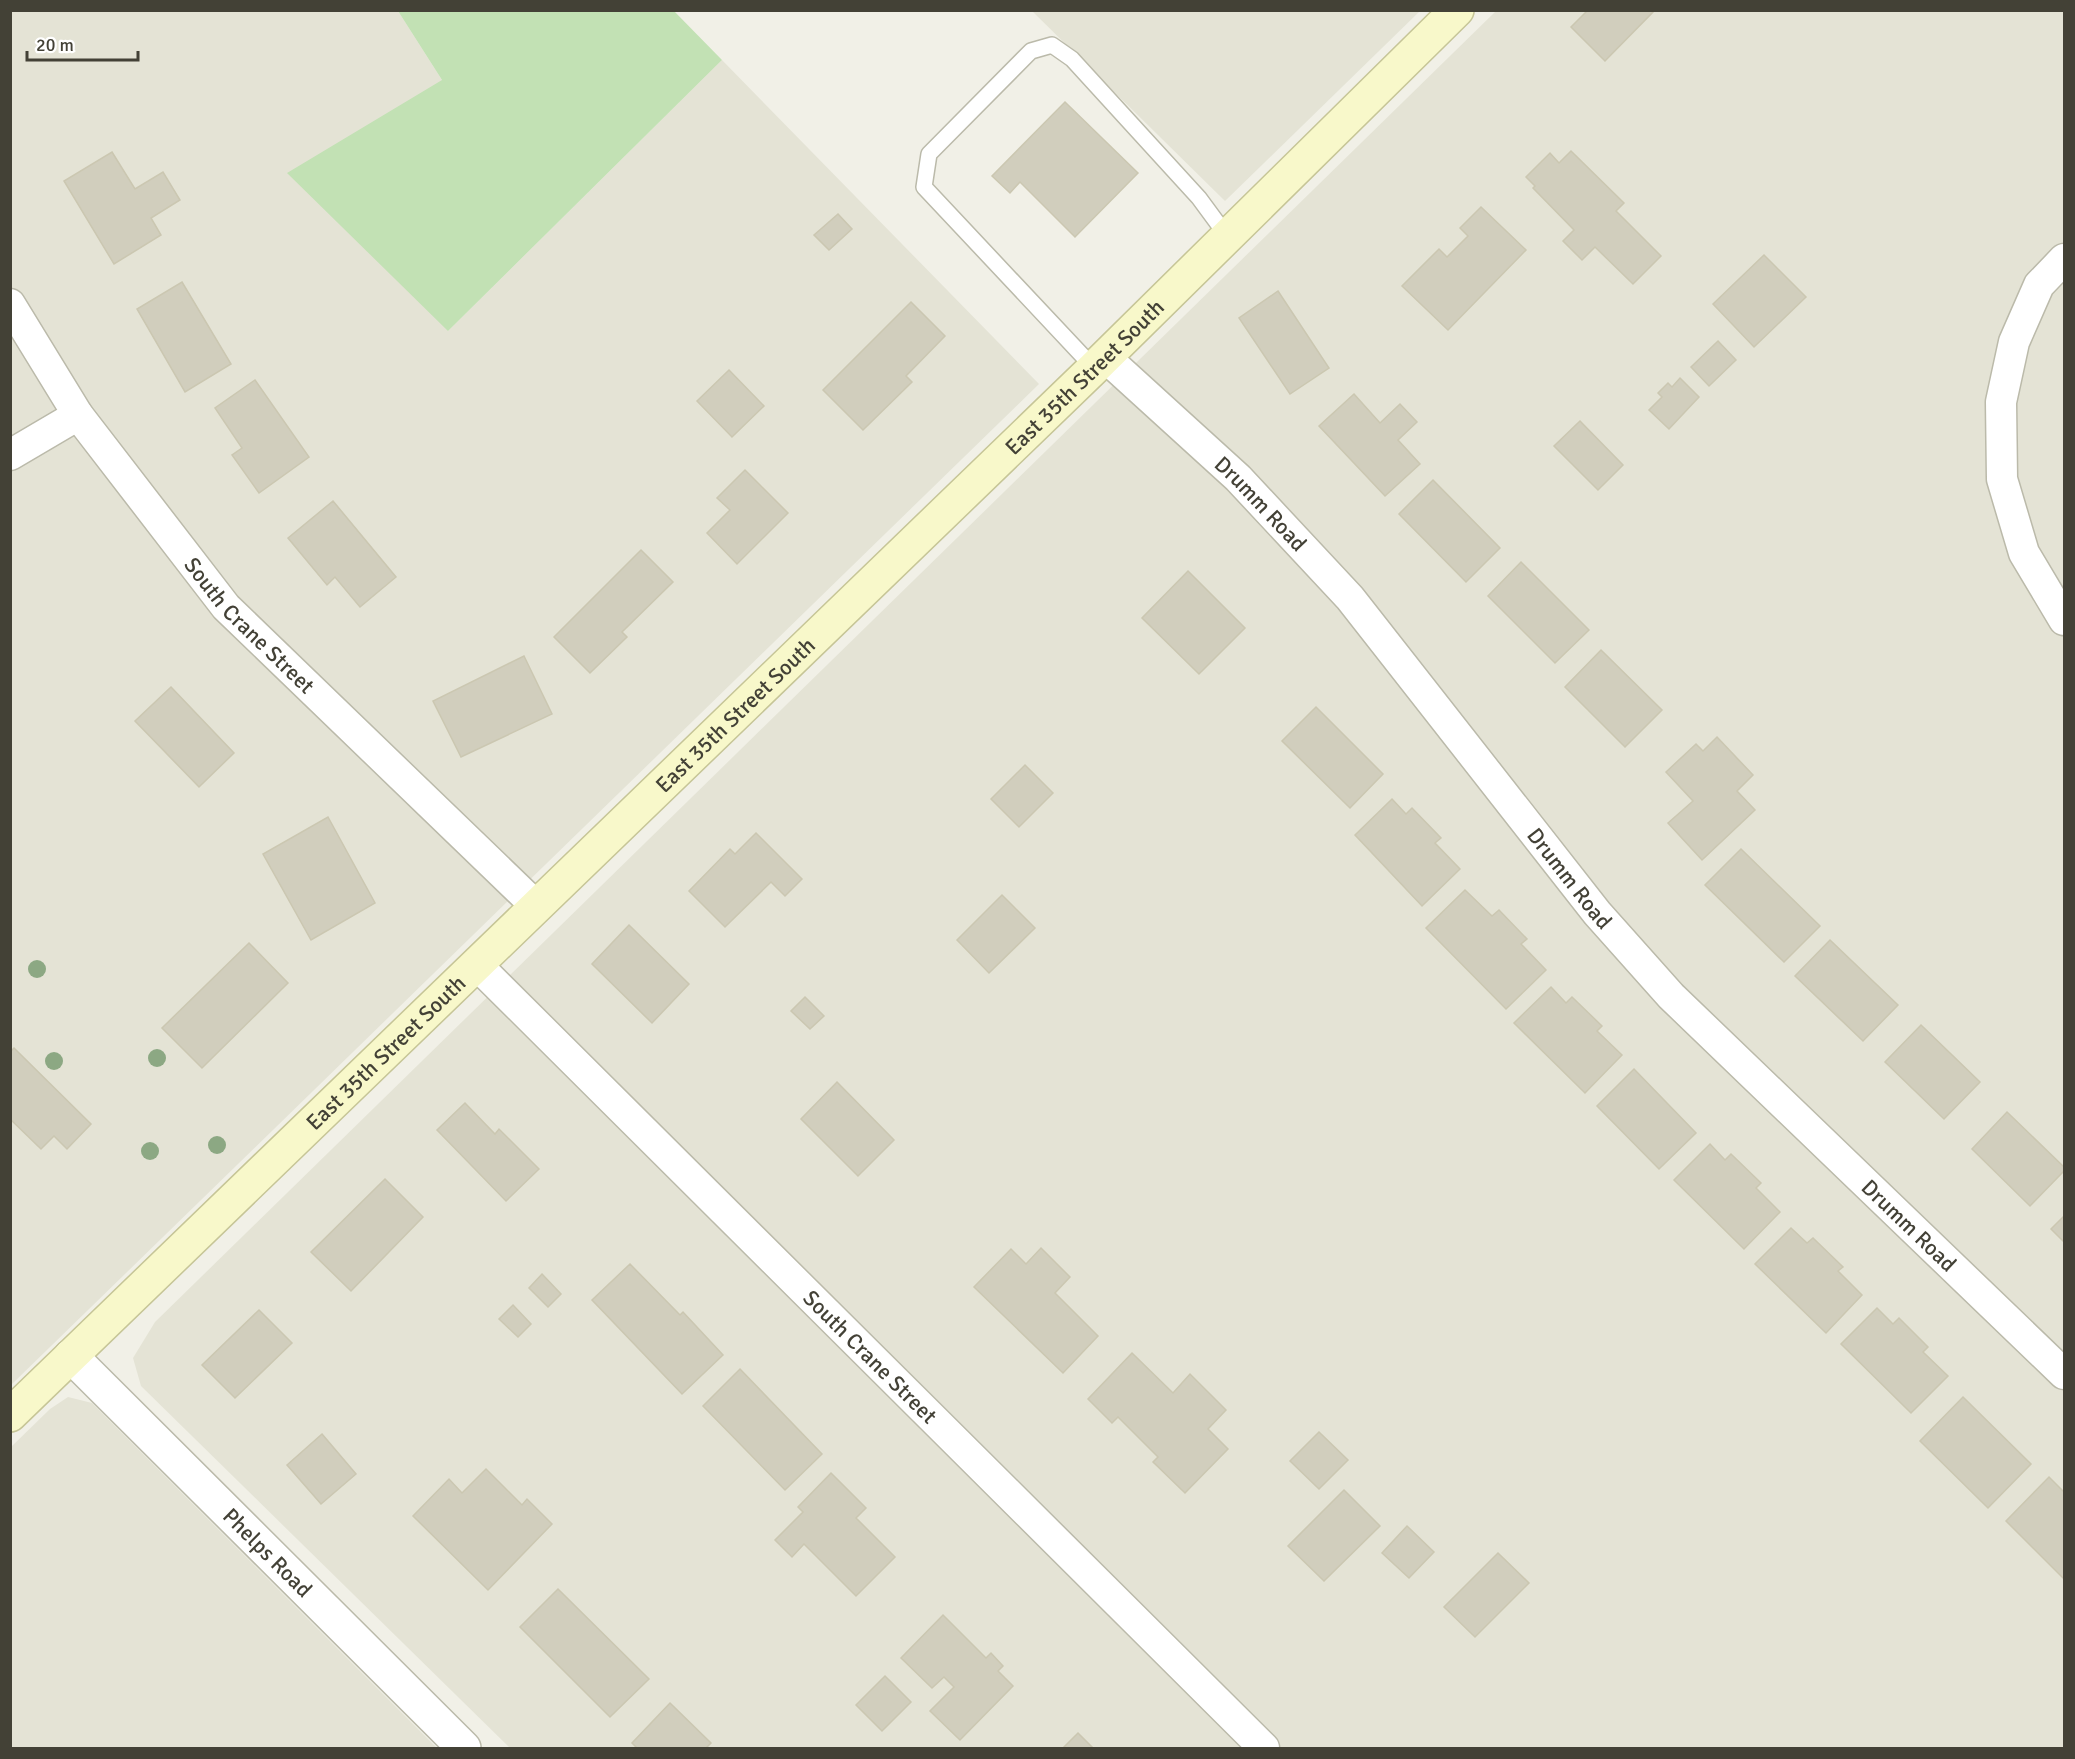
<svg xmlns="http://www.w3.org/2000/svg" width="2075" height="1759" font-family="Signika,sans-serif">
<style>
.residential{fill:#e4e3d5}
.green{fill:#c2e1b4}
.building{fill:#d1cebd;stroke:#cbc7b1;stroke-width:1.5}
.lines{fill:none;stroke-linecap:round;stroke-linejoin:round}
.service-casing{stroke:#bbbaaa;stroke-width:18}
.minor-casing{stroke:#bbbaaa;stroke-width:33}
.tertiary-casing{stroke:#bbbaaa;stroke-width:36}
.secondary-casing{stroke:#c6c597;stroke-width:36}
.service{stroke:#fff;stroke-width:15}
.minor{stroke:#fff;stroke-width:30}
.tertiary{stroke:#fff;stroke-width:33}
.secondary{stroke:#f8f8ca;stroke-width:33}
.tree{fill:#8ca883}
.labels{text-anchor:middle;stroke-width:5;stroke-linejoin:round;paint-order:stroke}
.street-label{font-size:22px;fill:#434136;stroke:#fff}
</style>
<rect width="100%" height="100%" fill="#f1f0e7"/>
<!-- residential -->
<g class="residential">
<path d="M 11,11 L 398,11 L 442,80 L 448,331 L 722,60 L 1039,384 L 11,1385 Z"/>
<path d="M 1032,11 L 1420,11 L 1225,201 Z"/>
<path d="M 1496,11 L 2064,11 L 2064,1748 L 510,1748 L 141,1386 L 133,1358 L 155,1322 Z"/>
<path d="M 68,1397 L 92,1403 L 437,1748 L 11,1748 L 11,1447 L 50,1409 Z"/>
</g>
<!-- green -->
<path class="green" d="M 398,11 L 674,11 L 722,60 L 448,331 L 287,173 L 442,80 Z"/>
<!-- building -->
<g class="building">
<path d="M 1588,10 L 1652,10 L 1653,12 L 1605,61 L 1571,27 Z"/>
<path d="M 1065,102 L 1138,173 L 1075,237 L 1020,182 L 1010,193 L 992,176 Z"/>
<path d="M 1571,151 L 1624,203 L 1616,211 L 1661,256 L 1633,284 L 1595,247 L 1582,260 L 1563,241 L 1574,230 L 1533,188 L 1535,186 L 1526,177 L 1550,153 L 1559,163 Z"/>
<path d="M 112,152 L 135,189 L 163,172 L 180,200 L 151,218 L 161,235 L 114,264 L 64,181 Z"/>
<path d="M 1481,207 L 1526,250 L 1448,330 L 1402,286 L 1439,249 L 1447,257 L 1468,236 L 1460,228 Z"/>
<path d="M 838,214 L 852,229 L 829,250 L 814,235 Z"/>
<path d="M 1764,255 L 1806,297 L 1754,347 L 1713,304 Z"/>
<path d="M 182,282 L 231,364 L 185,392 L 137,309 Z"/>
<path d="M 1278,291 L 1329,368 L 1290,394 L 1239,318 Z"/>
<path d="M 911,302 L 945,336 L 906,376 L 912,382 L 863,430 L 823,390 Z"/>
<path d="M 1718,341 L 1736,360 L 1709,386 L 1691,367 Z"/>
<path d="M 729,370 L 764,406 L 732,437 L 697,401 Z"/>
<path d="M 1680,378 L 1699,397 L 1669,429 L 1649,410 L 1662,397 L 1658,393 L 1668,383 L 1672,387 Z"/>
<path d="M 255,380 L 309,457 L 259,493 L 232,455 L 242,448 L 215,408 Z"/>
<path d="M 1354,394 L 1380,423 L 1400,404 L 1417,422 L 1398,440 L 1420,464 L 1385,496 L 1319,426 Z"/>
<path d="M 1580,421 L 1623,465 L 1598,490 L 1554,446 Z"/>
<path d="M 745,470 L 788,513 L 737,564 L 707,533 L 730,510 L 717,498 Z"/>
<path d="M 1433,480 L 1500,548 L 1466,582 L 1399,514 Z"/>
<path d="M 333,501 L 396,577 L 360,607 L 335,577 L 327,585 L 288,538 Z"/>
<path d="M 641,550 L 673,582 L 622,632 L 627,637 L 590,673 L 554,637 Z"/>
<path d="M 1521,562 L 1589,630 L 1555,663 L 1488,596 Z"/>
<path d="M 1188,571 L 1245,628 L 1199,674 L 1142,618 Z"/>
<path d="M 1601,650 L 1662,710 L 1625,747 L 1565,687 Z"/>
<path d="M 524,656 L 552,714 L 461,757 L 433,701 Z"/>
<path d="M 171,687 L 234,753 L 199,787 L 135,721 Z"/>
<path d="M 1316,707 L 1383,774 L 1350,808 L 1282,741 Z"/>
<path d="M 1717,737 L 1753,775 L 1737,791 L 1755,810 L 1702,860 L 1668,823 L 1693,801 L 1666,772 L 1696,744 L 1703,751 Z"/>
<path d="M 1025,765 L 1053,793 L 1019,827 L 991,799 Z"/>
<path d="M 1392,799 L 1406,814 L 1412,808 L 1441,838 L 1435,843 L 1460,869 L 1422,906 L 1355,835 Z"/>
<path d="M 328,817 L 375,903 L 311,940 L 263,854 Z"/>
<path d="M 756,833 L 802,879 L 785,896 L 771,882 L 725,927 L 689,891 L 730,849 L 735,854 Z"/>
<path d="M 1741,849 L 1820,926 L 1784,962 L 1705,885 Z"/>
<path d="M 1465,890 L 1492,916 L 1499,910 L 1527,939 L 1521,944 L 1546,970 L 1506,1009 L 1426,928 Z"/>
<path d="M 1002,895 L 1035,928 L 989,973 L 957,940 Z"/>
<path d="M 629,925 L 689,984 L 652,1023 L 592,964 Z"/>
<path d="M 1830,940 L 1898,1005 L 1863,1041 L 1795,976 Z"/>
<path d="M 249,943 L 288,983 L 202,1068 L 162,1028 Z"/>
<path d="M 1551,987 L 1566,1003 L 1572,997 L 1602,1026 L 1597,1031 L 1622,1055 L 1585,1093 L 1514,1023 Z"/>
<path d="M 805,997 L 824,1016 L 810,1029 L 791,1011 Z"/>
<path d="M 1921,1025 L 1980,1082 L 1944,1119 L 1885,1062 Z"/>
<path d="M 14,1048 L 91,1124 L 67,1149 L 54,1136 L 41,1149 L 10,1119 L 10,1052 Z"/>
<path d="M 1634,1069 L 1696,1133 L 1659,1169 L 1597,1106 Z"/>
<path d="M 837,1082 L 894,1140 L 858,1176 L 801,1119 Z"/>
<path d="M 465,1103 L 495,1134 L 499,1129 L 539,1169 L 506,1201 L 437,1130 Z"/>
<path d="M 2007,1112 L 2064,1167 L 2064,1171 L 2030,1206 L 1972,1149 Z"/>
<path d="M 1710,1144 L 1725,1160 L 1731,1154 L 1761,1183 L 1756,1188 L 1780,1212 L 1744,1249 L 1674,1180 Z"/>
<path d="M 385,1179 L 423,1217 L 351,1291 L 311,1252 Z"/>
<path d="M 2064,1216 L 2064,1242 L 2051,1229 Z"/>
<path d="M 1791,1228 L 1807,1243 L 1813,1238 L 1843,1267 L 1838,1271 L 1862,1295 L 1826,1333 L 1755,1264 Z"/>
<path d="M 1041,1248 L 1070,1277 L 1055,1293 L 1098,1336 L 1063,1373 L 974,1287 L 1011,1249 L 1026,1264 Z"/>
<path d="M 630,1264 L 680,1315 L 683,1312 L 723,1355 L 682,1394 L 592,1300 Z"/>
<path d="M 542,1274 L 561,1294 L 548,1307 L 529,1288 Z"/>
<path d="M 513,1305 L 531,1324 L 518,1337 L 499,1319 Z"/>
<path d="M 1877,1308 L 1893,1324 L 1899,1318 L 1928,1347 L 1923,1352 L 1948,1376 L 1911,1413 L 1841,1344 Z"/>
<path d="M 259,1310 L 292,1343 L 235,1398 L 202,1365 Z"/>
<path d="M 1132,1353 L 1173,1393 L 1190,1374 L 1226,1410 L 1208,1429 L 1228,1449 L 1185,1493 L 1153,1462 L 1158,1457 L 1118,1417 L 1112,1423 L 1088,1399 Z"/>
<path d="M 740,1369 L 822,1454 L 785,1490 L 703,1406 Z"/>
<path d="M 1963,1397 L 2031,1464 L 1988,1508 L 1920,1441 Z"/>
<path d="M 1319,1432 L 1348,1460 L 1319,1489 L 1290,1461 Z"/>
<path d="M 322,1434 L 356,1474 L 321,1504 L 287,1465 Z"/>
<path d="M 486,1469 L 522,1505 L 527,1499 L 552,1524 L 488,1590 L 413,1516 L 449,1479 L 462,1493 Z"/>
<path d="M 831,1473 L 866,1508 L 856,1518 L 895,1557 L 856,1596 L 804,1544 L 792,1557 L 775,1540 L 803,1512 L 798,1507 Z"/>
<path d="M 2049,1477 L 2064,1492 L 2064,1579 L 2006,1521 Z"/>
<path d="M 1344,1490 L 1380,1526 L 1324,1581 L 1288,1546 Z"/>
<path d="M 1407,1526 L 1434,1552 L 1409,1578 L 1382,1553 Z"/>
<path d="M 1498,1553 L 1529,1583 L 1475,1637 L 1444,1607 Z"/>
<path d="M 558,1589 L 649,1679 L 610,1717 L 520,1627 Z"/>
<path d="M 943,1615 L 986,1658 L 991,1653 L 1003,1666 L 998,1671 L 1013,1686 L 960,1740 L 930,1711 L 954,1687 L 944,1677 L 932,1688 L 901,1658 Z"/>
<path d="M 885,1676 L 911,1702 L 882,1731 L 856,1705 Z"/>
<path d="M 670,1703 L 711,1743 L 706,1748 L 637,1748 L 632,1743 Z"/>
<path d="M 1078,1733 L 1093,1748 L 1063,1748 Z"/>
</g>
<g class="lines">
<!-- service casing -->
<g class="service-casing">
<path id="service" d="M 1094,368 L 924,187 L 929,154 L 1031,51 L 1052,45 L 1072,59 L 1199,198 L 1227,236"/>
</g>
<!-- minor casing -->
<g class="minor-casing">
<g id="minor">
<path d="M 2064,259 L 2039,285 L 2014,342 L 2001,402 L 2002,479 L 2024,553 L 2064,620"/>
<path id="s1" d="M 10,304 L 78,415 L 226,607 L 537,907"/>
<path id="s2" d="M 1105,357 L 1238,478 L 1350,598 L 1597,913 L 1671,996 L 2064,1374"/>
<path d="M 10,455 L 78,415"/>
<path id="s3" d="M 477,965 L 1264,1748"/>
</g>
</g>
<!-- tertiary casing -->
<g class="tertiary-casing">
<g id="tertiary">
<path id="s4" d="M 71,1356 L 464,1748"/>
</g>
</g>
<!-- secondary casing -->
<g class="secondary-casing">
<g id="secondary">
<path id="s5" d="M 10,1415 L 1094,368 L 1457,10"/>
</g>
</g>
<!-- service -->
<use href="#service" class="service"/>
<!-- minor -->
<use href="#minor" class="minor"/>
<!-- tertiary -->
<use href="#tertiary" class="tertiary"/>
<!-- secondary -->
<use href="#secondary" class="secondary"/>
</g>
<!-- trees -->
<g class="tree">
<circle cx="37" cy="969" r="9"/>
<circle cx="157" cy="1058" r="9"/>
<circle cx="54" cy="1061" r="9"/>
<circle cx="217" cy="1145" r="9"/>
<circle cx="150" cy="1151" r="9"/>
</g>
<g class="labels">
<!-- street labels -->
<g class="street-label">
<text dy="8" stroke="none"><textPath href="#s5" startOffset="1494">East 35th Street South</textPath></text>
<text dy="8" stroke="none"><textPath href="#s2" startOffset="214">Drumm Road</textPath></text>
<text dy="8" stroke="none"><textPath href="#s1" startOffset="402">South Crane Street</textPath></text>
<text dy="8" stroke="none"><textPath href="#s5" startOffset="1008">East 35th Street South</textPath></text>
<text dy="8" stroke="none"><textPath href="#s2" startOffset="700">Drumm Road</textPath></text>
<text dy="8" stroke="none"><textPath href="#s5" startOffset="522">East 35th Street South</textPath></text>
<text dy="8" stroke="none"><textPath href="#s2" startOffset="1186">Drumm Road</textPath></text>
<text dy="8" stroke="none"><textPath href="#s3" startOffset="555">South Crane Street</textPath></text>
<text dy="8" stroke="none"><textPath href="#s4" startOffset="278">Phelps Road</textPath></text>
</g>
</g>
<!-- border -->
<rect width="2075" height="1759" fill="none" stroke="#434136" stroke-width="24"/>
<!-- scale -->
<path d="M27 51v9h111v-9" fill="none" stroke="#434136" stroke-width="3"/>
<text x="36" y="51" font-size="18" fill="#434136" stroke="#ffffff" stroke-width="4.5" paint-order="stroke">20 m</text>
</svg>
